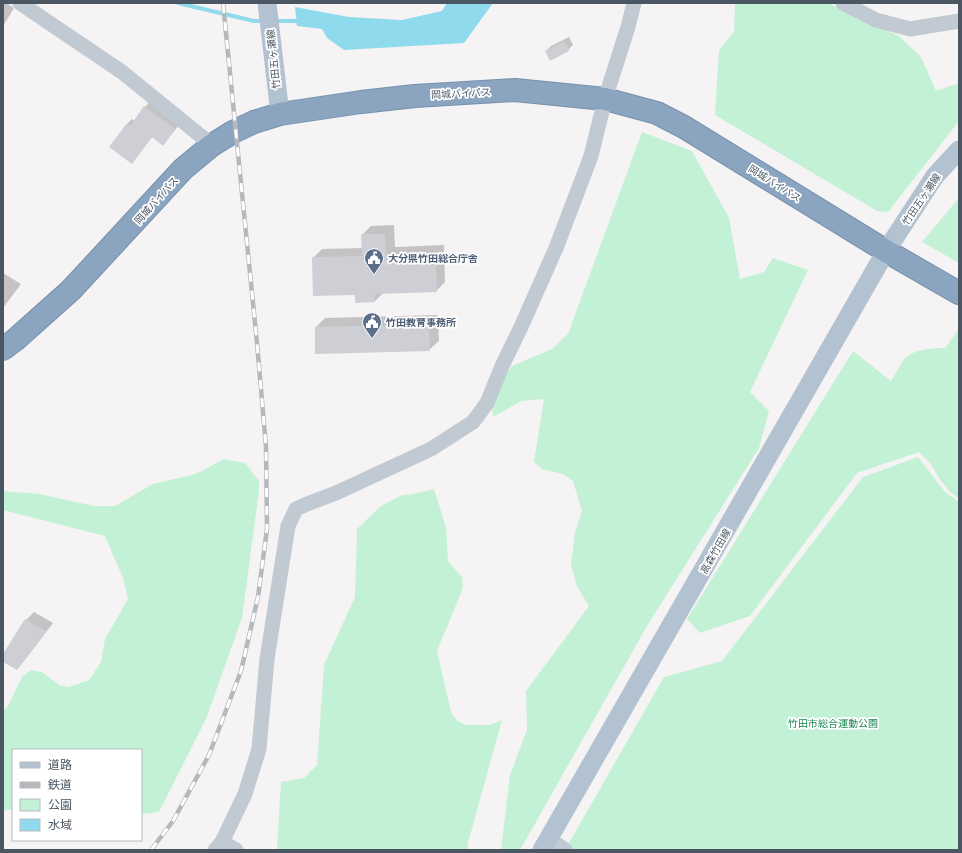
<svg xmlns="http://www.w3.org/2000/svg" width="962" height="853" font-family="'Open Sans','Noto Sans JP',sans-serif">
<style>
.green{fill:#c3f1d5}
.water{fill:#90daee}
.shadow{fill:#0003}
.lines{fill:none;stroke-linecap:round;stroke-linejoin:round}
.stream{stroke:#90daee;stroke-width:4}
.building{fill:#cdcfd5}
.highway-casing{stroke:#7690ad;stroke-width:24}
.minor{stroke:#c1cad2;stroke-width:15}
.major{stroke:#b3c2d1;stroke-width:19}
.highway{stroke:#8ba5c1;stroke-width:22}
.rail-casing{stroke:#b5b8bd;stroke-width:4.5}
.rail{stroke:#fff;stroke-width:3;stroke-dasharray:9;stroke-linecap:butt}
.labels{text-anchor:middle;stroke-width:3.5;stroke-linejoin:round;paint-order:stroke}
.street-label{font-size:10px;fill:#4a5661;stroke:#fff}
.service-label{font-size:10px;font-weight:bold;fill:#4e5e75;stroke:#fff;text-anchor:start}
.park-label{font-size:10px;fill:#17864f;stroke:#fff}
</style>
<rect width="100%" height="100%" fill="#f5f3f3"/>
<!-- green -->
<g class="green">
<path d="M 735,3 L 828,3 L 899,36 L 921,57 L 936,91 L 959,83 L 959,121 L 888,212 L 877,211 L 715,115 L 719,50 L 734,32 Z"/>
<path d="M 642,132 L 692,151 L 729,218 L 740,279 L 764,272 L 773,258 L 808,270 L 750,392 L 769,411 L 759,448 L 647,626 L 520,850 L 501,850 L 510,775 L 527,730 L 526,691 L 589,606 L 577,586 L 571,565 L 575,532 L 582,511 L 573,481 L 563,474 L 542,469 L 534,462 L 544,399 L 521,401 L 493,417 L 492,407 L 506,374 L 512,366 L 552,349 L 568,334 Z"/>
<path d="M 959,198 L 959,263 L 922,242 Z"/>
<path d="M 959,329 L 959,498 L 950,492 L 939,478 L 931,464 L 919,452 L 857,473 L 750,616 L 700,633 L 687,619 L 853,351 L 891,381 C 895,375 898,368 902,362 C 911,349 931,348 945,348 Z"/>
<path d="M 918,457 L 945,492 L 959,502 L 959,850 L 565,850 L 664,677 L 722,661 L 863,477 Z"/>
<path d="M 224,459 L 245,463 L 259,481 L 259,491 L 242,618 L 206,719 L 159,812 L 141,814 L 141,750 L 13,750 L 13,809 L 3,811 L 3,711 L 8,706 L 22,677 L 31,670 L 42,672 L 59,685 L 69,687 L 89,680 L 101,662 L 105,639 L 128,599 L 123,578 L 105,536 L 3,510 L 3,491 L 39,494 L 94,506 L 115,506 L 153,484 L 196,474 Z"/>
<path d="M 434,489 L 446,528 L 448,561 L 462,577 L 463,588 L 437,651 L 451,712 L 457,721 L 466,725 L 490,725 L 502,720 L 468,843 L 468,850 L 279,850 L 277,848 L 281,782 L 304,778 L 317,765 L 324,665 L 355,597 L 357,529 L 381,506 L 402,495 L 413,494 Z"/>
</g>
<!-- water -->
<path class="water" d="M 447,3 L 493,3 L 464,43 L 344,50 L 327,38 L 322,29 L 297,26 L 295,7 L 349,17 L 402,20 L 442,11 Z"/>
<!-- shadow -->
<g class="shadow">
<path d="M 3,3 L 6,3 L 14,8 L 3,26 Z"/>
<path d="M 569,37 L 573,45 L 568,50 L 546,51 L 551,46 Z"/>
<path d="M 149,102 L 180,124 L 163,145 L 152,137 L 132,163 L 127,124 L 132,119 L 135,121 Z"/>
<path d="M 394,225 L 395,247 L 444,245 L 445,282 L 436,291 L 384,292 L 375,301 L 356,294 L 313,258 L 322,249 L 363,248 L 362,235 L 371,226 Z"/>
<path d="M 3,273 L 21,284 L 3,308 Z"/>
<path d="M 438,315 L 439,341 L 429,350 L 316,327 L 325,318 Z"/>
<path d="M 34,612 L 53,623 L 24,661 L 17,669 L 3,661 L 3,656 L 26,620 Z"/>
</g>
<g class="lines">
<!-- stream -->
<g class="stream">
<path d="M 178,3 L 254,21 L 263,21"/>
<path d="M 274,21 L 301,21"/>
</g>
</g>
<!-- building -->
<g class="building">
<path d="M 564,41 L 569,51 L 550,61 L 545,51 Z"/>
<path d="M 144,106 L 175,129 L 163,146 L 152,137 L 132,164 L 109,147 L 127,123 L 130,126 Z"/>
<path d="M 361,234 L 385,234 L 386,255 L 436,254 L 437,292 L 375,294 L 375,302 L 355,303 L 355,295 L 313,296 L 312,257 L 362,256 Z"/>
<path d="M 429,324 L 430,351 L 315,354 L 315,327 Z"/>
<path d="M 25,619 L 46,631 L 17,670 L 3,662 L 3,654 Z"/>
</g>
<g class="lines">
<!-- highway casing -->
<g class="highway-casing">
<path id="highway" d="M 3,349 L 15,340 L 71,290 L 183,169 L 212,145 L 233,132 L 254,122 L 280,114 L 361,102 L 415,96 L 515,90 L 605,99 L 657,113 L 684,127 L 886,251 L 959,293"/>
</g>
<!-- minor -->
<g class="minor">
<path d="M 20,3 L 122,72 L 212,145"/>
<path d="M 843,3 L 876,20 L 910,29 L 959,21"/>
<path d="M 549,839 L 565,850"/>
<path d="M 222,842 L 236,850"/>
<path d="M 215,850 L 222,842 L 245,794 L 259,749 L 267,659 L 288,526 L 296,509 L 307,504 L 336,493 L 431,449 L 473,422 L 487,403 L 502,366 L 521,327 L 556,248 L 591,156 L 605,99 L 628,27 L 634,3"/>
</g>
<!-- major -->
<g class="major">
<path d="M 267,3 L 280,114"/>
<path d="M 542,850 L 886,251 L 935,176 L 959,150"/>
</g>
<!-- highway -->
<use href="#highway" class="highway"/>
<!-- rail casing -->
<g class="rail-casing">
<path id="rail" d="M 151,850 L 173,821 L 209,755 L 241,671 L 258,597 L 267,529 L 266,447 L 257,343 L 223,3"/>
</g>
<!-- rail -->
<use href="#rail" class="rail"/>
</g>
<!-- icons -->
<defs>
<g id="civic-pin" transform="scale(1)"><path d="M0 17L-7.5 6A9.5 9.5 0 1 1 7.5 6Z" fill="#5c6f8a" stroke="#fff"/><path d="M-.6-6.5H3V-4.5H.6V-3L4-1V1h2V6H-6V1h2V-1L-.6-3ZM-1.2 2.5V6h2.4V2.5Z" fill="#fff"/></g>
</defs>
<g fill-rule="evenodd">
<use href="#civic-pin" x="374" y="258"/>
<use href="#civic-pin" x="372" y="322"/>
</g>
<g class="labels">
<!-- street labels -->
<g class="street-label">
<text transform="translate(273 59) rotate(-96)" y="4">竹田五ヶ瀬線</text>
<text transform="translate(461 93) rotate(-3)" y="4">岡城バイパス</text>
<text transform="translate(775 183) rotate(32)" y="4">岡城バイパス</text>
<text transform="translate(921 199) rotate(-56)" y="4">竹田五ヶ瀬線</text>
<text transform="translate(156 200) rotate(-48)" y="4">岡城バイパス</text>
<text transform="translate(715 551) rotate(-60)" y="4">高森竹田線</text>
</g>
<!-- service labels -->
<g class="service-label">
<text x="388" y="262">大分県竹田総合庁舎</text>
<text x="386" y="326">竹田教育事務所</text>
</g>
<!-- park labels -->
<g class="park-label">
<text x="833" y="727">竹田市総合運動公園</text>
</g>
</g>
<!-- border -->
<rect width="962" height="853" fill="none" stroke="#4a5661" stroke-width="8"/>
<!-- legend -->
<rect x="12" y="749" width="130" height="92" fill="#ffffff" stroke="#b7bbc0"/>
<rect x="20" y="762" width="20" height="6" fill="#b3c2d1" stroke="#b7bbc0"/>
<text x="48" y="769" font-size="12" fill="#4a5661">道路</text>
<rect x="20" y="782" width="20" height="6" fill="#b5b8bd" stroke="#b7bbc0"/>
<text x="48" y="789" font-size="12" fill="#4a5661">鉄道</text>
<rect x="20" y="799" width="20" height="12" fill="#c3f1d5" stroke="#b7bbc0"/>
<text x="48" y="809" font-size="12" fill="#4a5661">公園</text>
<rect x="20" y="819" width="20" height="12" fill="#90daee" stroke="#b7bbc0"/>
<text x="48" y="829" font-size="12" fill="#4a5661">水域</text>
</svg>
